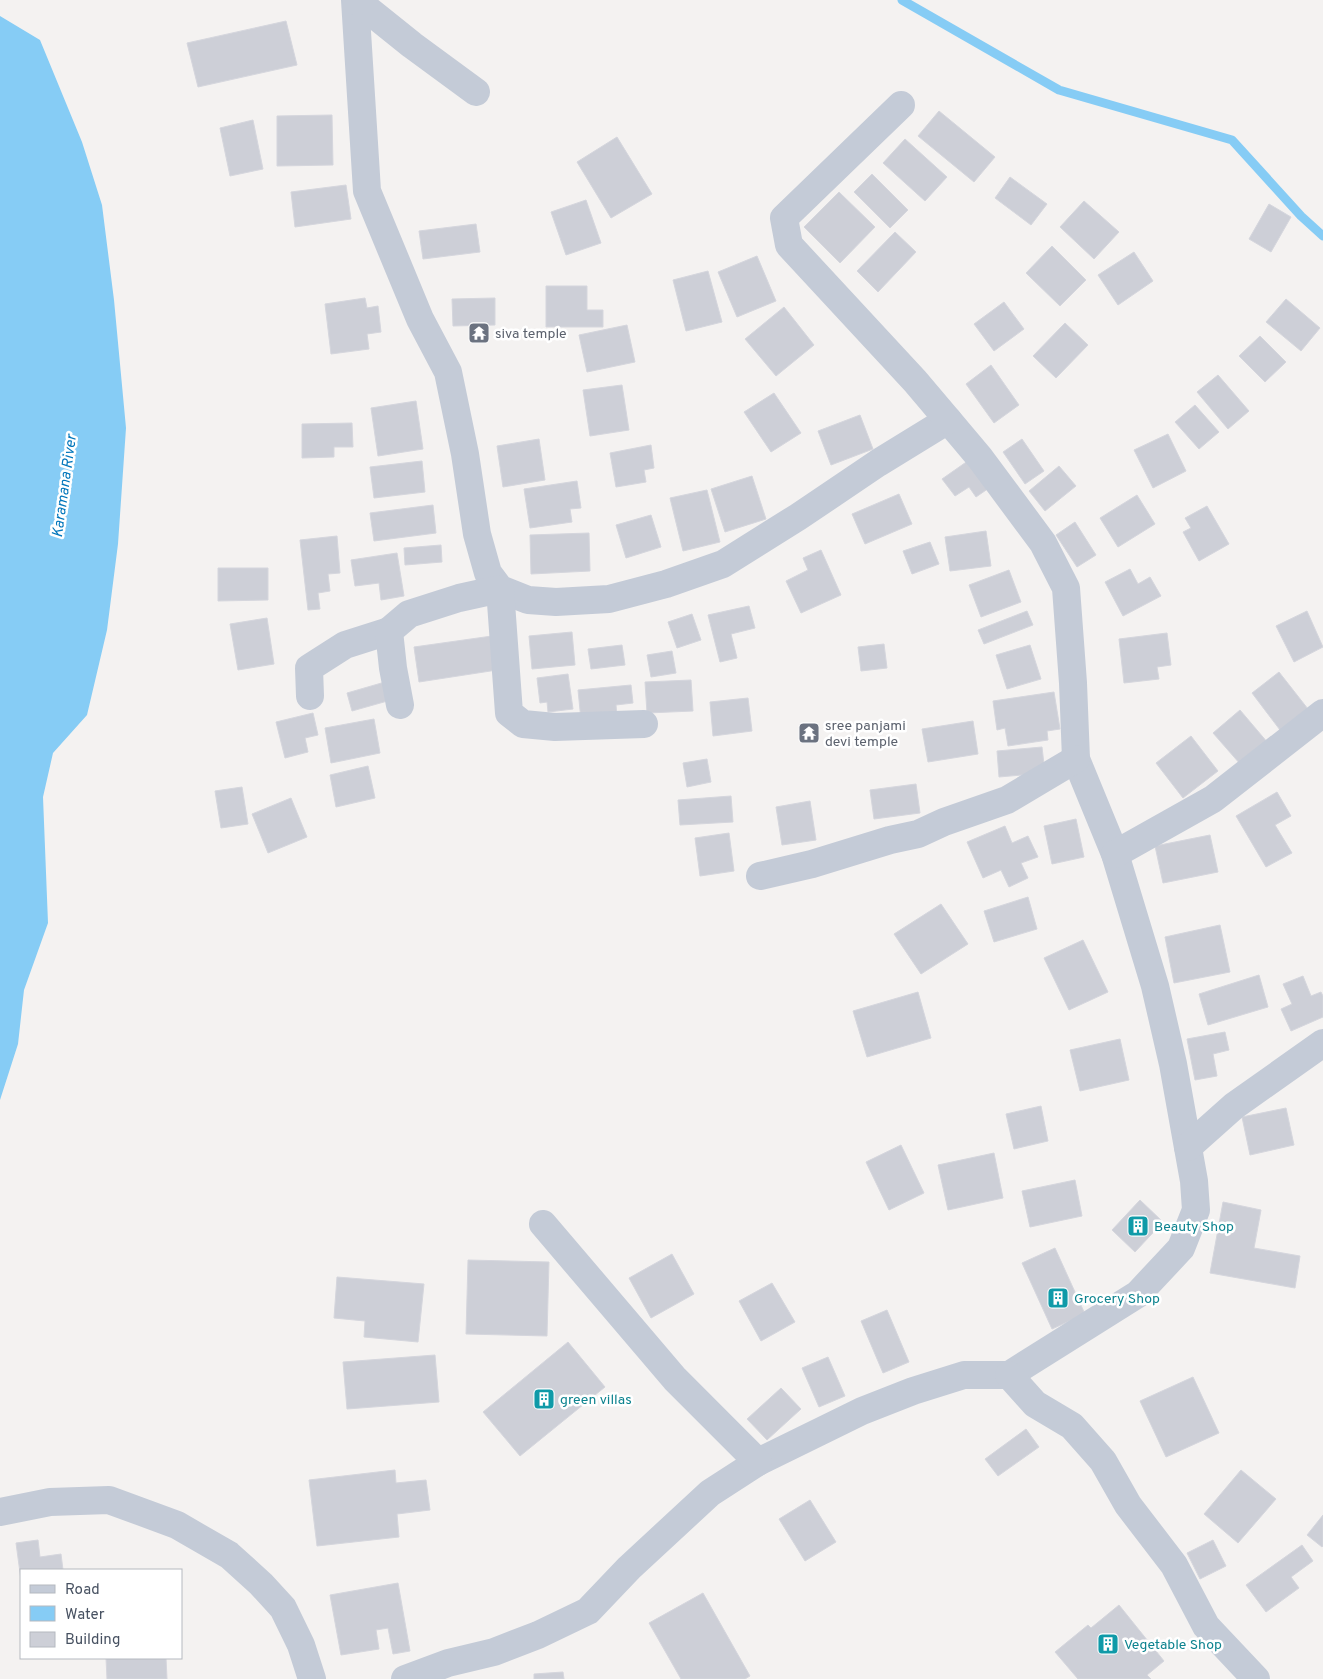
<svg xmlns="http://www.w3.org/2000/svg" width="1323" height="1679" font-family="Overpass,sans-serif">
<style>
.water{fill:#86ccf5}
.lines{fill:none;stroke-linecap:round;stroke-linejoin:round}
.stream{stroke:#86ccf5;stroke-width:9}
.building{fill:#cdcfd7;stroke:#d5d6dd}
.minor{stroke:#c4cbd7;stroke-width:28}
.labels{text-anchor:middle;stroke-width:5;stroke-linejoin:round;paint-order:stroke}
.worship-label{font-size:14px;fill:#5b616d;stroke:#fff;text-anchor:start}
.culture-label{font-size:14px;fill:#0d838f;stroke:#fff;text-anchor:start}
.water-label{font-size:15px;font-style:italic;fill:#0076bb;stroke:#fff}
</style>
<rect width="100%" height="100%" fill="#f4f2f1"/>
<!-- water -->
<path class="water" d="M 0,16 L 40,40 L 82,142 L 102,205 L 114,300 L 126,428 L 118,544 L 107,630 L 87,715 L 53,753 L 43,797 L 48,923 L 24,990 L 18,1044 L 0,1100 Z"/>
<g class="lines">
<!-- stream -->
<path class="stream" d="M 902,0 L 1059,90 L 1232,140 L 1301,216 L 1323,236"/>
</g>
<!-- building -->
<g class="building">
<path d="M 286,21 L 297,65 L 198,87 L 187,43 Z"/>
<path d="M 939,111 L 995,157 L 974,182 L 918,136 Z"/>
<path d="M 332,115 L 333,165 L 277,166 L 277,116 Z"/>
<path d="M 253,120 L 263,169 L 230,176 L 220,128 Z"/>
<path d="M 617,137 L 652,194 L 611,218 L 577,162 Z"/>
<path d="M 905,139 L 947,177 L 925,201 L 883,163 Z"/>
<path d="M 872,174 L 908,210 L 890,228 L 854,192 Z"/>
<path d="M 1010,177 L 1047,204 L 1031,225 L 995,198 Z"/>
<path d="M 346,185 L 351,219 L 295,227 L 291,192 Z"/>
<path d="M 839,192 L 875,227 L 840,263 L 804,227 Z"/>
<path d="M 586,200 L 601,243 L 566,255 L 551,212 Z"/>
<path d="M 1084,201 L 1119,232 L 1094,259 L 1060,227 Z"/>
<path d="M 1269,204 L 1291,217 L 1271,252 L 1249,239 Z"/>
<path d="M 476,224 L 480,252 L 423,259 L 419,231 Z"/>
<path d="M 895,232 L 916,252 L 878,292 L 857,271 Z"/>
<path d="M 1052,246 L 1086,280 L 1060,306 L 1026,273 Z"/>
<path d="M 1134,252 L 1153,281 L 1118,305 L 1098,275 Z"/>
<path d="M 757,256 L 776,301 L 737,317 L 718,272 Z"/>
<path d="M 708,271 L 722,322 L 686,331 L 673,280 Z"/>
<path d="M 546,286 L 587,286 L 587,310 L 603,310 L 603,327 L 546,327 Z"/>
<path d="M 365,298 L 367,308 L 378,306 L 381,332 L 367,334 L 369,349 L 331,354 L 325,304 Z"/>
<path d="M 495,298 L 495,325 L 453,326 L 452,299 Z"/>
<path d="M 1286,299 L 1320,328 L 1301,351 L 1266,322 Z"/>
<path d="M 1004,302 L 1024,329 L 994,351 L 974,324 Z"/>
<path d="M 784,307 L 814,345 L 776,376 L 745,339 Z"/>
<path d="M 1065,323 L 1088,345 L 1056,378 L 1033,356 Z"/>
<path d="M 627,325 L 635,362 L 587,372 L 579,335 Z"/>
<path d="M 1260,336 L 1286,362 L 1265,382 L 1239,356 Z"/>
<path d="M 991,365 L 1019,405 L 994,423 L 966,384 Z"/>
<path d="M 1218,375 L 1249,411 L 1228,429 L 1197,392 Z"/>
<path d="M 622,385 L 629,430 L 590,436 L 583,390 Z"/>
<path d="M 774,393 L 801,433 L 771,452 L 744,412 Z"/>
<path d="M 416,401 L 423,449 L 378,456 L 371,408 Z"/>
<path d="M 1195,405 L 1219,432 L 1199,449 L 1175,422 Z"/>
<path d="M 860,415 L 873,449 L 831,465 L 818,431 Z"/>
<path d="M 352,423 L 353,447 L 334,447 L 334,457 L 302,458 L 302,424 Z"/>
<path d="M 1168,434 L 1186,471 L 1153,488 L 1134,450 Z"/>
<path d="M 539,439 L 545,480 L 503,487 L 497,446 Z"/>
<path d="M 1022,439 L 1044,471 L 1025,484 L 1003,452 Z"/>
<path d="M 651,445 L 654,468 L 644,470 L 646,482 L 616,487 L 610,453 Z"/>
<path d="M 972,458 L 992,486 L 976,497 L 969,487 L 955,496 L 942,479 Z"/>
<path d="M 422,461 L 425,492 L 374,498 L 370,467 Z"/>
<path d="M 1059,466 L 1076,486 L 1045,511 L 1029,491 Z"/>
<path d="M 752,476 L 766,519 L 725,532 L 711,489 Z"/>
<path d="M 577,481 L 581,508 L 570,509 L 572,522 L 530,528 L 524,489 Z"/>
<path d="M 707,490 L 720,542 L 683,551 L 670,498 Z"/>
<path d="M 899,494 L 912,524 L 865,544 L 852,514 Z"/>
<path d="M 1137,495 L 1155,524 L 1118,547 L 1100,518 Z"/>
<path d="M 433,505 L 436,533 L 374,541 L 370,513 Z"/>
<path d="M 1207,506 L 1229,544 L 1199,561 L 1183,532 L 1191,528 L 1185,518 Z"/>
<path d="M 651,515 L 661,547 L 626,558 L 616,525 Z"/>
<path d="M 1075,522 L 1096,555 L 1077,567 L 1056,535 Z"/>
<path d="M 986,531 L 991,566 L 950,571 L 945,537 Z"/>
<path d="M 589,533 L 590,571 L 531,574 L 530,535 Z"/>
<path d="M 337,536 L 340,573 L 328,574 L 330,591 L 318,593 L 320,609 L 308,610 L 300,540 Z"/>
<path d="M 930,542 L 939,564 L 912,574 L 903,551 Z"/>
<path d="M 441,545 L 442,562 L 405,565 L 404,548 Z"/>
<path d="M 821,550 L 841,595 L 801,613 L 786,581 L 808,570 L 803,558 Z"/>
<path d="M 397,553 L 404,596 L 381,600 L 379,583 L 355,586 L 351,560 Z"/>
<path d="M 218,568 L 268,568 L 268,600 L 218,601 Z"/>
<path d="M 1130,569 L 1138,584 L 1150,577 L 1161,596 L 1123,616 L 1105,582 Z"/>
<path d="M 1009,570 L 1021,602 L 981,617 L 969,585 Z"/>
<path d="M 749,606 L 755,628 L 731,634 L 737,658 L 720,662 L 708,615 Z"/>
<path d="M 1027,611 L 1033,625 L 984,644 L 978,630 Z"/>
<path d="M 1307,611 L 1323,647 L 1294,662 L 1276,626 Z"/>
<path d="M 692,614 L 701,640 L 677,648 L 668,622 Z"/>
<path d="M 267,618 L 274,664 L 238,670 L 230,624 Z"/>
<path d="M 572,632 L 575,665 L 532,669 L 529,636 Z"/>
<path d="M 1167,633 L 1171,665 L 1157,667 L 1159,679 L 1124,683 L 1119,639 Z"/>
<path d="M 492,636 L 497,670 L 419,682 L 414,647 Z"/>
<path d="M 884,644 L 887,668 L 861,671 L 858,647 Z"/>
<path d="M 622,645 L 625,665 L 591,669 L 588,649 Z"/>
<path d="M 1030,645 L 1041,679 L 1007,689 L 996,655 Z"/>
<path d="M 672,651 L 676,673 L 651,677 L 647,655 Z"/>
<path d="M 1279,672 L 1308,709 L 1280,730 L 1252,693 Z"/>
<path d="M 568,674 L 573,709 L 548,712 L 547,702 L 540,703 L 537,678 Z"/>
<path d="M 691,680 L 693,711 L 647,713 L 645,682 Z"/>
<path d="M 385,682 L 391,700 L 352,711 L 347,693 Z"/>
<path d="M 631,685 L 633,703 L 616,705 L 617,716 L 581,720 L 578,690 Z"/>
<path d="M 1054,692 L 1060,729 L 1047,731 L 1048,740 L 1008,746 L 1005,728 L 997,730 L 993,701 Z"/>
<path d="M 748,698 L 752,731 L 713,736 L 710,702 Z"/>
<path d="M 1240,710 L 1268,743 L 1241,765 L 1213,733 Z"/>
<path d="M 313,713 L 318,735 L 305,738 L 308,752 L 285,758 L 276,722 Z"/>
<path d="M 374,719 L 380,753 L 331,763 L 325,728 Z"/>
<path d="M 973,721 L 978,754 L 928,762 L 922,729 Z"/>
<path d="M 1191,736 L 1218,771 L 1183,798 L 1156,763 Z"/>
<path d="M 1042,747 L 1045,773 L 999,777 L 997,751 Z"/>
<path d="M 707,759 L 711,782 L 687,787 L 683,763 Z"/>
<path d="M 368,766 L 375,798 L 336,807 L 330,775 Z"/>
<path d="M 916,784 L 920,813 L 874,819 L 870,790 Z"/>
<path d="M 242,787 L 248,824 L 221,828 L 215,791 Z"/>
<path d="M 1277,792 L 1291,816 L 1275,825 L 1292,853 L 1266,867 L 1236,816 Z"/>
<path d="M 731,796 L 733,822 L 680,825 L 678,800 Z"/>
<path d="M 291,798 L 307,837 L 268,853 L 252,814 Z"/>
<path d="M 810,801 L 816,840 L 782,845 L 776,807 Z"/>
<path d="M 1076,819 L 1084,857 L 1052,864 L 1044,826 Z"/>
<path d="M 1005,826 L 1012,843 L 1028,836 L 1038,857 L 1021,863 L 1028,878 L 1009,887 L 1001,870 L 983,878 L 967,842 Z"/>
<path d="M 729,833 L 734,871 L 700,876 L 695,838 Z"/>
<path d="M 1210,835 L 1218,872 L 1163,883 L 1155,846 Z"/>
<path d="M 1028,897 L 1037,929 L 994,942 L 984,911 Z"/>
<path d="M 941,904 L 968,944 L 921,974 L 894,934 Z"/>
<path d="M 1220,925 L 1230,972 L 1174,983 L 1165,937 Z"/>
<path d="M 1083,940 L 1108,992 L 1069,1010 L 1044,958 Z"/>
<path d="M 1259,975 L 1268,1007 L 1208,1025 L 1199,994 Z"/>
<path d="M 1303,976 L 1311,996 L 1321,992 L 1323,996 L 1323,1017 L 1291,1031 L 1281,1009 L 1292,1004 L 1283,984 Z"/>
<path d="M 918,992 L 931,1038 L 867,1057 L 853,1011 Z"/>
<path d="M 1225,1032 L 1229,1050 L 1213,1054 L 1217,1076 L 1195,1080 L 1187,1039 Z"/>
<path d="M 1120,1039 L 1129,1080 L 1080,1091 L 1070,1050 Z"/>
<path d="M 1041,1106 L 1048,1141 L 1014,1149 L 1006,1114 Z"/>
<path d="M 1286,1108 L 1294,1145 L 1250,1155 L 1242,1117 Z"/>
<path d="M 901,1145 L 924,1193 L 889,1210 L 866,1162 Z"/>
<path d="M 994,1153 L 1003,1198 L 948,1210 L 938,1165 Z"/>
<path d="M 1075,1180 L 1082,1216 L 1030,1227 L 1022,1191 Z"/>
<path d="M 1140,1200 L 1163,1222 L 1135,1252 L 1112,1230 Z"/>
<path d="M 1223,1202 L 1261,1210 L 1254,1248 L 1300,1256 L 1295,1288 L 1210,1273 Z"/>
<path d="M 1055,1248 L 1085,1314 L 1052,1329 L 1022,1263 Z"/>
<path d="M 672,1254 L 694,1294 L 651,1318 L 629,1278 Z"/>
<path d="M 468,1260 L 549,1262 L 547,1336 L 466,1334 Z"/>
<path d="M 337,1277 L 424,1284 L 418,1342 L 364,1337 L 365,1321 L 334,1318 Z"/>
<path d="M 772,1283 L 795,1322 L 761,1341 L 739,1301 Z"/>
<path d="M 887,1310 L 909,1362 L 883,1373 L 861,1321 Z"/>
<path d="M 568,1342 L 605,1387 L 520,1456 L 483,1412 Z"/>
<path d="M 435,1355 L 439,1402 L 347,1409 L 343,1362 Z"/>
<path d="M 828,1357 L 845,1396 L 819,1407 L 802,1368 Z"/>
<path d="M 1193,1377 L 1219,1433 L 1166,1457 L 1140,1401 Z"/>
<path d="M 781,1388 L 801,1409 L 767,1440 L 747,1419 Z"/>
<path d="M 1026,1429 L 1039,1447 L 998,1476 L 985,1459 Z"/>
<path d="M 395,1470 L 396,1483 L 426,1480 L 430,1510 L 397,1514 L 399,1537 L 317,1546 L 309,1480 Z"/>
<path d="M 1241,1470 L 1276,1499 L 1238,1543 L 1204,1514 Z"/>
<path d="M 810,1500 L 836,1542 L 805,1561 L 779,1519 Z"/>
<path d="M 1323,1515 L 1323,1546 L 1322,1547 L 1307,1535 Z"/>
<path d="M 38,1540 L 40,1557 L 61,1554 L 63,1570 L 21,1570 L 21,1580 L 16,1543 Z"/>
<path d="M 1213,1540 L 1226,1566 L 1200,1579 L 1187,1553 Z"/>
<path d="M 1302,1545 L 1313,1561 L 1291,1577 L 1299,1588 L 1266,1612 L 1246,1585 Z"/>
<path d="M 398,1583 L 410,1651 L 393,1654 L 388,1628 L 376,1630 L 379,1649 L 341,1655 L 330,1595 Z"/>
<path d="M 703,1593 L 750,1676 L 745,1679 L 681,1679 L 649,1623 Z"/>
<path d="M 1119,1605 L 1164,1661 L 1147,1675 L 1151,1679 L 1078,1679 L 1055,1652 L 1088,1625 L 1091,1628 Z"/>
<path d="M 106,1658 L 166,1658 L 167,1679 L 107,1679 Z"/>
<path d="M 563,1672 L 564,1679 L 534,1679 L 534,1674 Z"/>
</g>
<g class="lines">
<!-- minor -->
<g class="minor">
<path d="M 355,0 L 367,191 L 420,319 L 448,372 L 465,454 L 477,534 L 488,573 L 500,589 L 528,600 L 556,602 L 609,599 L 666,584 L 723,564 L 798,517 L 878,463 L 948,420 L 980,458 L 1043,543 L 1066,588 L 1073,683 L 1076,759 L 1115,854 L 1155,986 L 1173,1064 L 1194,1181 L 1196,1210 L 1181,1248 L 1138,1294 L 1009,1375 L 964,1375 L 913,1391 L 862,1411 L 758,1462 L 710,1493 L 629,1568 L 588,1611 L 538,1635 L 494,1652 L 448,1663 L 405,1679"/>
<path d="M 356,0 L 412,45 L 476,92"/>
<path d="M 901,105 L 784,218 L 789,245 L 915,381 L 948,420"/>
<path d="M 310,696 L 309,668 L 345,645 L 389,631"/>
<path d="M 400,705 L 393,668 L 389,631 L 409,614 L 459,598 L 500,589 L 509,713 L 523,724 L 555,727 L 644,724"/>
<path d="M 1115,854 L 1213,799 L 1323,713"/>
<path d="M 760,876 L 812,864 L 890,840 L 918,834 L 944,822 L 1007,800 L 1076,759"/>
<path d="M 1188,1147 L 1234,1106 L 1323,1043"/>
<path d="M 543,1224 L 675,1379 L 758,1462"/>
<path d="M 1009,1375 L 1035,1404 L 1072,1426 L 1103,1461 L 1128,1505 L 1174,1565 L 1206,1626 L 1256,1679"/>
<path d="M 0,1512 L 50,1502 L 109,1500 L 177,1525 L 229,1555 L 261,1584 L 283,1608 L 301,1645 L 312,1679"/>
</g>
</g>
<!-- icons -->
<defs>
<g id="temple-square" transform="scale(1.125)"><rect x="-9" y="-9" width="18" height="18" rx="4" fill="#6b7280" stroke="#fff"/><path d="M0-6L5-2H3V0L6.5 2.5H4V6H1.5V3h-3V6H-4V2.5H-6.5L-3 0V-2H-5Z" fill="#fff"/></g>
<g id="building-square" transform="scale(1.125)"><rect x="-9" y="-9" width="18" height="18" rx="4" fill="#0f9aa8" stroke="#fff"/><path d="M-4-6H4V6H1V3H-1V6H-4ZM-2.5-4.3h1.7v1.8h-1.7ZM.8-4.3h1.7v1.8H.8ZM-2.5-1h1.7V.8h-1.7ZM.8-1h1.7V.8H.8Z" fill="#fff"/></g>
</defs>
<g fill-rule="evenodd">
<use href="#temple-square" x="479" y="333"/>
<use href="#temple-square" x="809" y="733"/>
<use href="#building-square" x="1138" y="1226"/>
<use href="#building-square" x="1058" y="1298"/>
<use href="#building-square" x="544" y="1399"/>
<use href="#building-square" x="1108" y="1644"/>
</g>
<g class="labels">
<!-- worship labels -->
<g class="worship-label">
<text x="495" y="338">siva temple</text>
<text x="825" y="730">sree panjami<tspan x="825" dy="16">devi temple</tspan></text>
</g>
<!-- culture labels -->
<g class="culture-label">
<text x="1154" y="1231">Beauty Shop</text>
<text x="1074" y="1303">Grocery Shop</text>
<text x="560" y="1404">green villas</text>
<text x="1124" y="1649">Vegetable Shop</text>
</g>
<!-- water labels -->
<g class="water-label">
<text transform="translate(64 486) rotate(-82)" y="5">Karamana River</text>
</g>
</g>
<!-- legend -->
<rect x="20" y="1569" width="162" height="90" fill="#ffffff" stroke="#b5b9c0"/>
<rect x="30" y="1585" width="25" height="8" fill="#c4cbd7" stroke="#b5b9c0"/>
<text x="65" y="1594" font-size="15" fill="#475161">Road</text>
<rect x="30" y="1606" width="25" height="15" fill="#86ccf5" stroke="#b5b9c0"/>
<text x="65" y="1619" font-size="15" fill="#475161">Water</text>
<rect x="30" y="1632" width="25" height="15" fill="#cdcfd7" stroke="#b5b9c0"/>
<text x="65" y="1644" font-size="15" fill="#475161">Building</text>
</svg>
